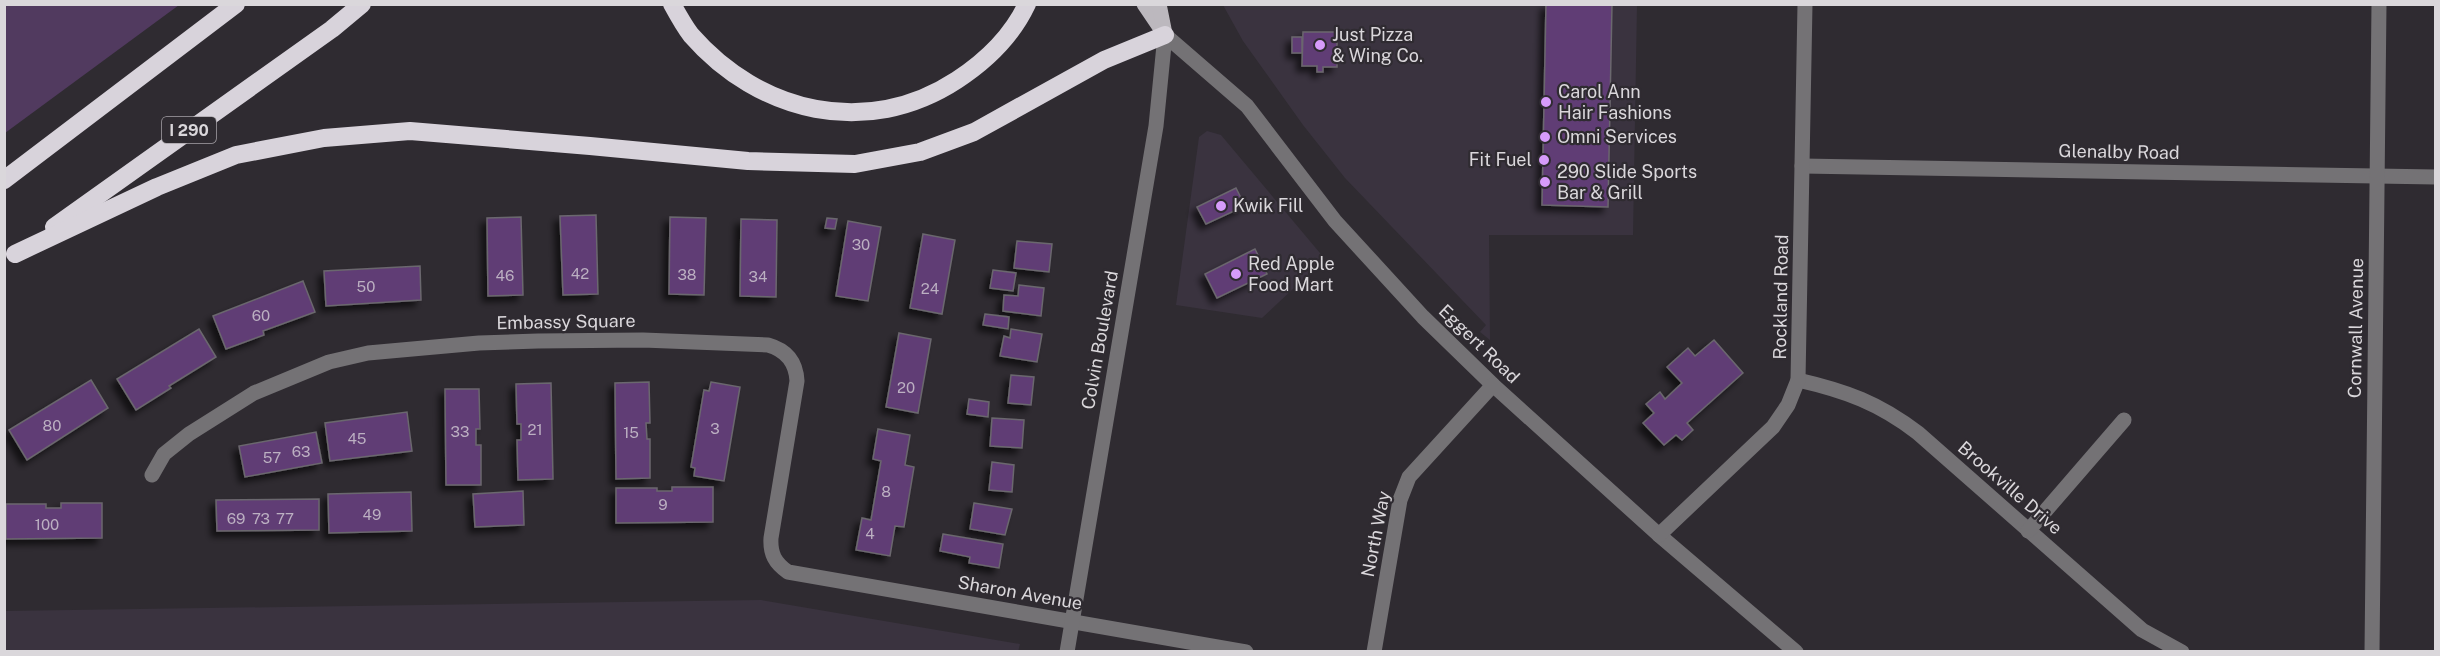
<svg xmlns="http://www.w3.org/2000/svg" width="2440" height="656" font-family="'Public Sans',sans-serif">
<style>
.built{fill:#3a333f}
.green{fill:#513a5f}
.building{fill:#613d75;stroke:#6b676e;stroke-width:1.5;filter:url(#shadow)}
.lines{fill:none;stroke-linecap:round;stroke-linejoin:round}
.minor{stroke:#747275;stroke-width:15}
.major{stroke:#bcb8be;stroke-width:15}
.highway{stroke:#d8d3db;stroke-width:18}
.poi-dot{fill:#d69bfa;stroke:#2f2b31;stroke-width:2}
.labels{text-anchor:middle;stroke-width:4.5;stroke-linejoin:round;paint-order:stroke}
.number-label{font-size:15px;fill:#bcb0c2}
.shield{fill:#2f2b31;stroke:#a7a3a8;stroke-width:1.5}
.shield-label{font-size:16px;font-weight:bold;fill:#dad7db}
.poi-label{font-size:18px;fill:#dad7db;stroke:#2f2b31;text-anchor:start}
.street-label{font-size:18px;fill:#dad7db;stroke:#2f2b31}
</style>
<defs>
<filter id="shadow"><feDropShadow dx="-5.5" dy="5.5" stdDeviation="3" flood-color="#0009"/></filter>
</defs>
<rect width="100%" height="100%" fill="#2f2b31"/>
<!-- built -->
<g class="built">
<path d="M 1223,5 L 1637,5 L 1633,235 L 1489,235 L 1490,340 L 1480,332 L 1486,325 L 1345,178 L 1303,125 L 1243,41 Z"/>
<path d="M 1207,131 L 1221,135 L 1325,259 L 1262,318 L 1176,305 L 1199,137 Z"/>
<path d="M 761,600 L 1020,644 L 1018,652 L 5,651 L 5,611 Z"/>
</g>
<!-- green -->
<path class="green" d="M 5,4 L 179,4 L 179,5 L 5,133 Z"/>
<!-- building -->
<g class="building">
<path d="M 1546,4 L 1612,4 L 1608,207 L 1542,205 Z"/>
<path d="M 1303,32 L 1337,32 L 1337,67 L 1323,67 L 1323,72 L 1317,72 L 1317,66 L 1302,66 Z"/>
<rect x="1292" y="37" width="10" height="16"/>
<path d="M 1236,188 L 1245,206 L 1206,224 L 1197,207 Z"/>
<path d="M 596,215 L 598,294 L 563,295 L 560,216 Z"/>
<path d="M 521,217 L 523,295 L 488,296 L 487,218 Z"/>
<path d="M 670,217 L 706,218 L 704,295 L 669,294 Z"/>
<path d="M 827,218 L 837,219 L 835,229 L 825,228 Z"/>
<path d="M 741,219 L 777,220 L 776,297 L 740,296 Z"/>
<path d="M 848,221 L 881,227 L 868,301 L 836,296 Z"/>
<path d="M 923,234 L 955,240 L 942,314 L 910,308 Z"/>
<path d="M 1017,241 L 1052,244 L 1049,272 L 1014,268 Z"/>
<path d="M 1255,249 L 1267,274 L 1217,298 L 1205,274 Z"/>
<path d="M 420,266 L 421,300 L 326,306 L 324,271 Z"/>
<path d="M 993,270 L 1016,273 L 1013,291 L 990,288 Z"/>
<path d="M 303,281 L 315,312 L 263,331 L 264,335 L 226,349 L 213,316 Z"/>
<path d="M 1019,285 L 1044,288 L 1041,316 L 1003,311 L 1004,295 L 1018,296 Z"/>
<path d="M 985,314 L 1009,317 L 1008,329 L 983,325 Z"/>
<path d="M 199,329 L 216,357 L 169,386 L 171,388 L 136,410 L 117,379 Z"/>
<path d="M 1011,329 L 1042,334 L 1037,362 L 1000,356 L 1004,336 L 1010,338 Z"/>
<path d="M 899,333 L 931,339 L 918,413 L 886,407 Z"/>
<path d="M 1714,340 L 1743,373 L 1687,423 L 1693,430 L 1682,440 L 1676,435 L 1664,445 L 1643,423 L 1654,413 L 1646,404 L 1660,392 L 1665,399 L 1682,383 L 1667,367 L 1688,348 L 1695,356 Z"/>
<path d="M 1011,375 L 1034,377 L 1031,405 L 1008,403 Z"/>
<path d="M 91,380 L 108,408 L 27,460 L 9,430 Z"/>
<path d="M 649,382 L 650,423 L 646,423 L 647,439 L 650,439 L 650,478 L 616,479 L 615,383 Z"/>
<path d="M 711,382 L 740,387 L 724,481 L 694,476 L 695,468 L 691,467 L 704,390 L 709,391 Z"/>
<path d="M 551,383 L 553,479 L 518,480 L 517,440 L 521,440 L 521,424 L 517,424 L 516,384 Z"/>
<path d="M 445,389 L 479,389 L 480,429 L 476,429 L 476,445 L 481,445 L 481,485 L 446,485 Z"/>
<path d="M 969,399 L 989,402 L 988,417 L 967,414 Z"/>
<path d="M 407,412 L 412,451 L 330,461 L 325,423 Z"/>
<path d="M 992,418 L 1024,420 L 1022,448 L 990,446 Z"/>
<path d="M 878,429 L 910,435 L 905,465 L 914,467 L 904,527 L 895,526 L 890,556 L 856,550 L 862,518 L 871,520 L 881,461 L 873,459 Z"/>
<path d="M 316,432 L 322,463 L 245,477 L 239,446 Z"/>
<path d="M 992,462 L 1014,465 L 1012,492 L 989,490 Z"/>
<path d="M 672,487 L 713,487 L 713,522 L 616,523 L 616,488 L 657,488 L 657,491 L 672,491 Z"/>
<path d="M 523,491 L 524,525 L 475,527 L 473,494 Z"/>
<path d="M 411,492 L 412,531 L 329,533 L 328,494 Z"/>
<path d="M 319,499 L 319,530 L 217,531 L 216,500 Z"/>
<path d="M 61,503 L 102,503 L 102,538 L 6,539 L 6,504 L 46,504 L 46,508 L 61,508 Z"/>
<path d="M 974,503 L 1012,509 L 1005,535 L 970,529 Z"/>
<path d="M 943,534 L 1003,544 L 999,568 L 969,563 L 970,557 L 940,551 Z"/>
</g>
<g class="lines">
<!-- minor -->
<g class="minor">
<path d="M 1165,35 L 1247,106 L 1335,221 L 1423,317 L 1493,385 L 1659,535 L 1796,652"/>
<path d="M 1802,166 L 2436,177"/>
<path d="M 1798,380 C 1846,391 1879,403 1918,433 L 2142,630 L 2182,652"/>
<path d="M 152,475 L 164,454 L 189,434 L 254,393 L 329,362 L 368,353 L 479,343 L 538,341 L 643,340 L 768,345 C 786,350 796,362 797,381 L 771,538 C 770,554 775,563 788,572 L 1246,652"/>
<path d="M 2028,531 L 2124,420"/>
<path d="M 1659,535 L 1773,427 L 1788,405 L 1798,380 L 1805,4"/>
<path d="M 1067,652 L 1156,126 L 1165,35"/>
<path d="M 1374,652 L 1400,500 L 1409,477 L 1493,385"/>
<path d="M 2372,652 L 2379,4"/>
</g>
<!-- major -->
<g class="major">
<path d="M 1144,4 L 1165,35"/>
<path d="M 1159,4 L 1164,29"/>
</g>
<!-- highway -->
<g class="highway">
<path d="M 672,4 C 678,15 684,26 691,35 C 759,113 867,139 957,80 C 986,61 1012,36 1027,4"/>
<path d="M 4,180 L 236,4"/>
<path d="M 54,227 L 332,29 L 362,4"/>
<path d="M 15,254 L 157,187 L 236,155 L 324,138 L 410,131 L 590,146 L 748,161 L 855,164 L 920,152 L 974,132 L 1104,60 L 1165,35"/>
</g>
</g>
<!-- markers -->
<g class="poi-dot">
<circle cx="1320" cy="45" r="6"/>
<circle cx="1546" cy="102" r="6"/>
<circle cx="1545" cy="137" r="6"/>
<circle cx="1544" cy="160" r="6"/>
<circle cx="1545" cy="182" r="6"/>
<circle cx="1221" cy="206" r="6"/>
<circle cx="1236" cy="274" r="6"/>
</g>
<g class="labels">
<!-- number labels -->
<g class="number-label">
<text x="861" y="250">30</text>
<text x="580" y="279">42</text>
<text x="687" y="280">38</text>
<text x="505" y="281">46</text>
<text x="758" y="282">34</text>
<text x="366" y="292">50</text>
<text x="930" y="294">24</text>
<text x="261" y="321">60</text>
<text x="906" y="393">20</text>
<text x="52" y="431">80</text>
<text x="715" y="434">3</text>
<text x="535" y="435">21</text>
<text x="460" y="437">33</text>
<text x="631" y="438">15</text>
<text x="357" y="444">45</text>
<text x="301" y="457">63</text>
<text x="272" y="463">57</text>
<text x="886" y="497">8</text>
<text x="663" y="510">9</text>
<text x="372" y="520">49</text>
<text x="236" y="524">69</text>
<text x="261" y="524">73</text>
<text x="285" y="524">77</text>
<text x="47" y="530">100</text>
<text x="870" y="539">4</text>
</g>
<!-- shield labels -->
<rect class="shield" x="162" y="117" width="54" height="26" rx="4.5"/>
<g class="shield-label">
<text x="189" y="136">I 290</text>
</g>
<!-- poi labels -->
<g class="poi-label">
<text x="1332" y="41">Just Pizza<tspan x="1332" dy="21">&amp; Wing Co.</tspan></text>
<text x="1558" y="98">Carol Ann<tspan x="1558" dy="21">Hair Fashions</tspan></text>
<text x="1557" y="143">Omni Services</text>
<text x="1532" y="166" text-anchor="end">Fit Fuel</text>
<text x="1557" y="178">290 Slide Sports<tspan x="1557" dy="21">Bar &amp; Grill</tspan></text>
<text x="1233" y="212">Kwik Fill</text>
<text x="1248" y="270">Red Apple<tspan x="1248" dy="21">Food Mart</tspan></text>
</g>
<!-- street labels -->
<g class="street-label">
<text transform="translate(2119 152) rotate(1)" y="6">Glenalby Road</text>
<text transform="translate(1781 297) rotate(-89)" y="6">Rockland Road</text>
<text transform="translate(566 322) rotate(-1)" y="6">Embassy Square</text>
<text transform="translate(2356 328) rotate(-89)" y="6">Cornwall Avenue</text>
<text transform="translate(1100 340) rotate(-80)" y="6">Colvin Boulevard</text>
<text transform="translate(1479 344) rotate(44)" y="6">Eggert Road</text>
<text transform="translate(2010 488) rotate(41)" y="6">Brookville Drive</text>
<text transform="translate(1376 534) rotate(-79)" y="6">North Way</text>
<text transform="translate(1020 593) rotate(10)" y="6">Sharon Avenue</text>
</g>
</g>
<!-- border -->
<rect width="2440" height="656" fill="none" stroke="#dad7db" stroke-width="12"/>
</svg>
